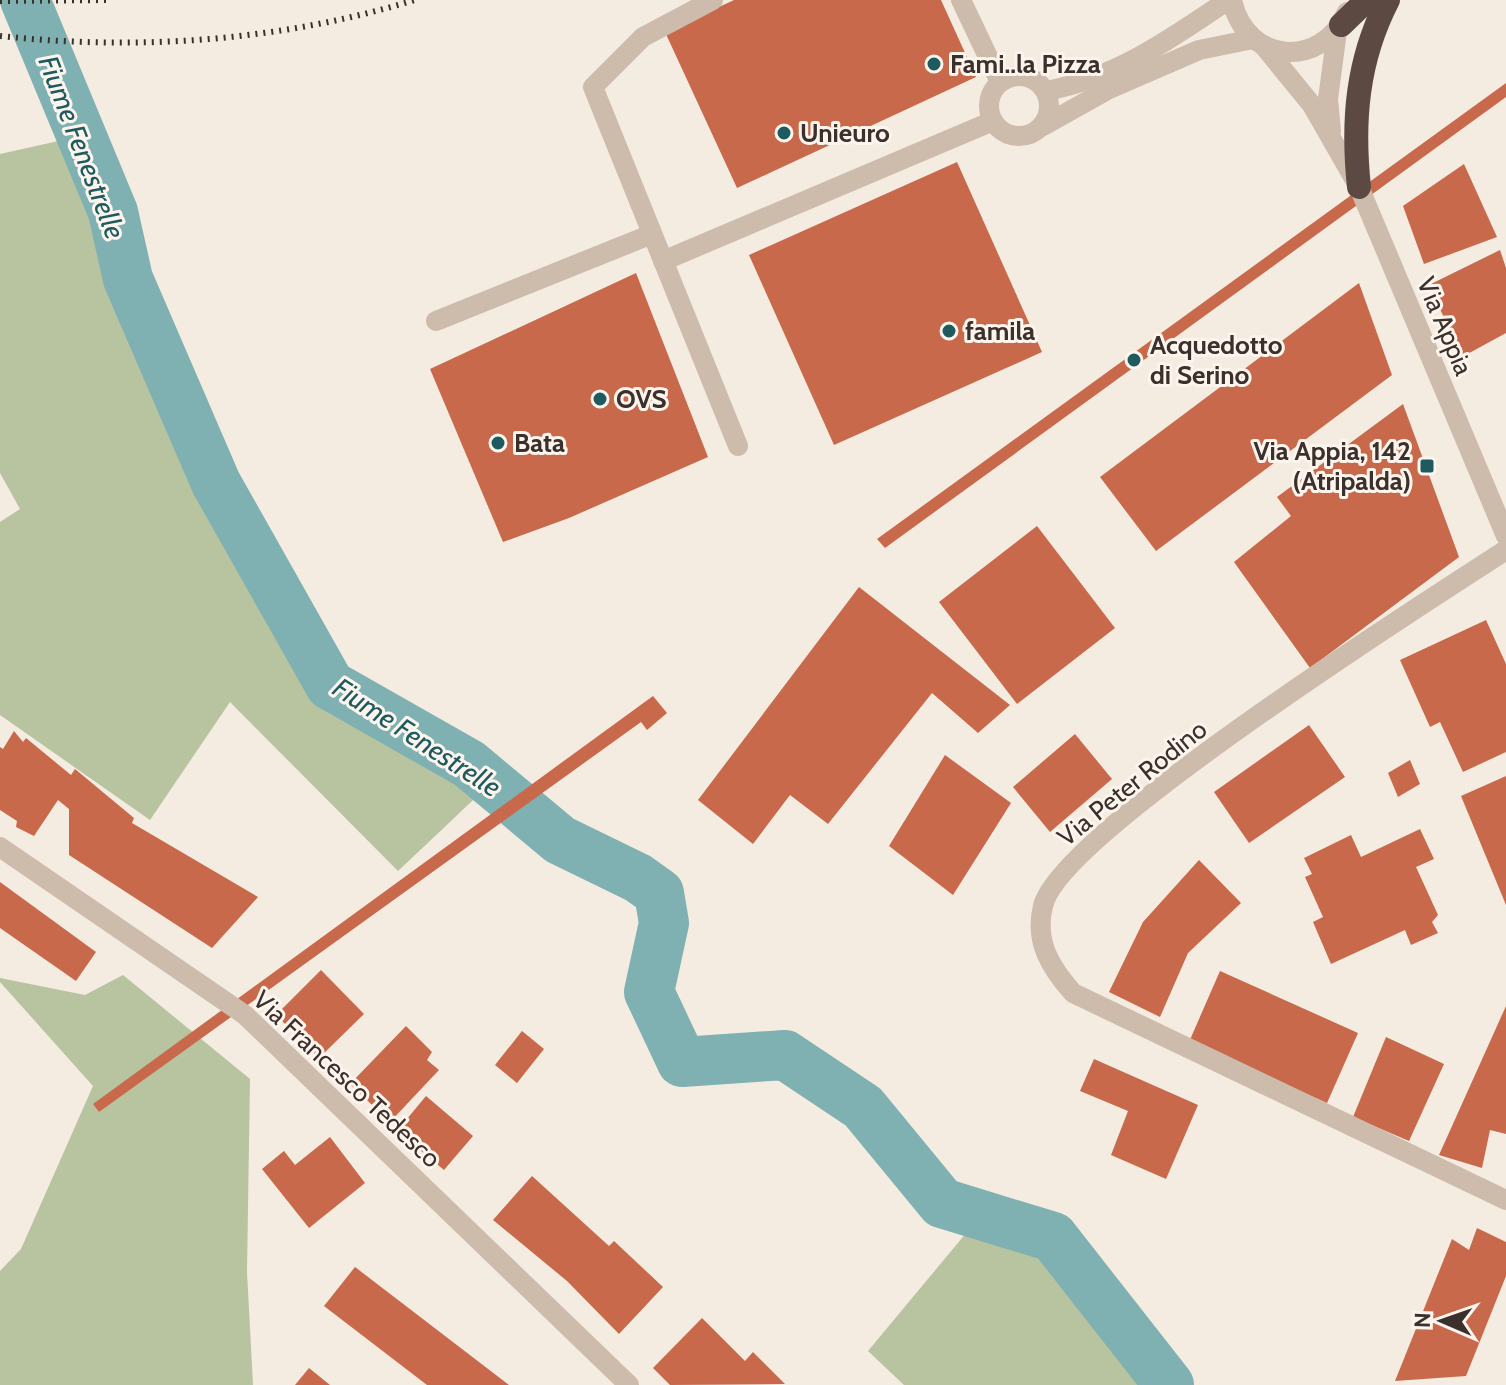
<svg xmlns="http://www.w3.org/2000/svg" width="1506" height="1385" font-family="Cabin,sans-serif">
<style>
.green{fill:#b8c4a0}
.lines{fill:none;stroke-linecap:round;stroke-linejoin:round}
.river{stroke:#7fb0b2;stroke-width:50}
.building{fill:#c8694b}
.minor{stroke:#cdbbac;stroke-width:20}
.highway{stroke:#5c4a42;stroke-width:24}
.rail{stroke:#3b302b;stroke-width:6;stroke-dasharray:2 6;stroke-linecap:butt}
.poi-dot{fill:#1f5a5e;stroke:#fbf5ee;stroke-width:3}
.labels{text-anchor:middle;stroke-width:6;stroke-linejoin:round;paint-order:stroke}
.poi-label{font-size:26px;font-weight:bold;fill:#3b302b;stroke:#fbf5ee;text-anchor:start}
.street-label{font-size:26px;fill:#3b302b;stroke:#fbf5ee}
.water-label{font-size:28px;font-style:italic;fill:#1f5a5e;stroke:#fbf5ee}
</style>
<rect width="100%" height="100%" fill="#f4ebe1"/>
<!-- green -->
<g class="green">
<path d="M 81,136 L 113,212 L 128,279 L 216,483 L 330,685 L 488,786 L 398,871 L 230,702 L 150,820 L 0,715 L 0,522 L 20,509 L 0,473 L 0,154 Z"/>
<path d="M 123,975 L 250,1079 L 247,1272 L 253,1385 L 0,1385 L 0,1271 L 21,1249 L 93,1086 L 0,982 L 0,978 L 85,995 Z"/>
<path d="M 972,1226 L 1069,1273 L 1147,1385 L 904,1385 L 868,1351 Z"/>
</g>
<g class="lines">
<!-- river -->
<path class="river" d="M 25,0 L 113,212 L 128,279 L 216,483 L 330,685 L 469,764 L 560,840 L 638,878 L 659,893 L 664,923 L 649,992 L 682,1062 L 785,1055 L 863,1107 L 942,1203 L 1053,1237 L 1169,1385"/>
</g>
<!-- building -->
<g class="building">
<path d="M 734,0 L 941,0 L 976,77 L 737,188 L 665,32 Z"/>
<path d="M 1506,83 L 1506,97 L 885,548 L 877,539 Z"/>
<path d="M 957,162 L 1042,352 L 834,445 L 749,255 Z"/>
<path d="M 1464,164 L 1497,237 L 1424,264 L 1403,206 Z"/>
<path d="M 1500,250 L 1506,268 L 1506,333 L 1462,357 L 1429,285 Z"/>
<path d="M 636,273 L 708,457 L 569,518 L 503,542 L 430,369 Z"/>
<path d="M 1359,283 L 1392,375 L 1156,551 L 1100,477 Z"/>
<path d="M 1403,404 L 1459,557 L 1310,668 L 1234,562 L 1291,516 L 1277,497 Z"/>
<path d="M 1037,526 L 1115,628 L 1017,704 L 939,602 Z"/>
<path d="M 859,587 L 1010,705 L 978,733 L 932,693 L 828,824 L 790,795 L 753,844 L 698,800 Z"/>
<path d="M 1486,620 L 1506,664 L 1506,752 L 1463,772 L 1440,722 L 1430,727 L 1400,660 Z"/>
<path d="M 653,696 L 667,713 L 647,730 L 641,722 L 99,1112 L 93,1104 Z"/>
<path d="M 1309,725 L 1345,777 L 1249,843 L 1214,792 Z"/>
<path d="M 14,731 L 23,742 L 26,738 L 71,775 L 75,769 L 134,818 L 132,823 L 258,897 L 212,948 L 69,855 L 69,809 L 58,800 L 34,836 L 16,827 L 17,821 L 0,810 L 0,747 L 3,749 Z"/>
<path d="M 1075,734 L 1112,779 L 1050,832 L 1013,787 Z"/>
<path d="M 945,755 L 1011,803 L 953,895 L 889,846 Z"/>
<path d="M 1410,760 L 1420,784 L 1398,797 L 1388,773 Z"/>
<path d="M 1506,776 L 1506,905 L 1461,796 Z"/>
<path d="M 1420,829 L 1434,859 L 1416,867 L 1438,915 L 1432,922 L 1438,933 L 1411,945 L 1405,930 L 1331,964 L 1313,922 L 1323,917 L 1305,877 L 1312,874 L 1304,858 L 1351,835 L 1361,857 Z"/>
<path d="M 1199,860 L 1241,903 L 1188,953 L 1160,1017 L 1109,992 L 1143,922 Z"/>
<path d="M 0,882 L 96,952 L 76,981 L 0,928 Z"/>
<path d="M 321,970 L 364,1014 L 319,1058 L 276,1015 Z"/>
<path d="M 1220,971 L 1358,1033 L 1327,1103 L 1189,1042 Z"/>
<path d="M 1506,1006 L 1506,1134 L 1490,1130 L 1482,1168 L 1439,1155 Z"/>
<path d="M 406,1026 L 432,1052 L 427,1060 L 439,1070 L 390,1122 L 350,1084 Z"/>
<path d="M 522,1031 L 544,1049 L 517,1083 L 495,1065 Z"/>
<path d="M 1386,1037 L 1444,1064 L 1409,1141 L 1353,1117 Z"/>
<path d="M 1094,1059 L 1198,1105 L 1166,1179 L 1111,1155 L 1128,1111 L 1080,1091 Z"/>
<path d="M 426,1096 L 473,1136 L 444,1170 L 397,1131 Z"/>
<path d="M 330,1137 L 365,1183 L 309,1228 L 262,1169 L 284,1151 L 295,1165 Z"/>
<path d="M 532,1176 L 609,1246 L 614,1241 L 663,1287 L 619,1334 L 567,1281 L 493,1220 Z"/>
<path d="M 1477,1228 L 1506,1242 L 1506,1276 L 1466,1376 L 1395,1381 L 1452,1239 L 1469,1250 Z"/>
<path d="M 355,1267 L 509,1385 L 427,1385 L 324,1306 Z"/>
<path d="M 702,1318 L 745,1361 L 753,1352 L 785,1384 L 670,1385 L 653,1368 Z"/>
<path d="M 309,1368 L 330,1385 L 295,1385 Z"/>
</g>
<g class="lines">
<!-- minor -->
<g class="minor">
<path d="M 713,0 L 643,37 L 593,87 L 738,446"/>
<path d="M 961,0 L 1000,82"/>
<path d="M 1232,0 C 1246,64 1321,70 1347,12"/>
<path d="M 1263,45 L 1312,105 L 1359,187 L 1506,536"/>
<circle cx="1019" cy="106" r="30"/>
<path d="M 1046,91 C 1115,78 1171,39 1228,0"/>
<path d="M 1043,126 L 1109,89 L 1199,50 L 1253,39"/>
<path d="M 1331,131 L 1328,99 L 1337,31"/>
<path d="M 663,261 L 993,121"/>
<path d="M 436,321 L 652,234"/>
<path d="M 1506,550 C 1429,600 1059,834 1043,906 C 1034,942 1051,968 1073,993 L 1506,1200"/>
<path d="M 0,847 L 245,1015 L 629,1385"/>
</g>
<!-- highway -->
<g class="highway">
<path d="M 1341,25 L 1367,0"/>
<path d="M 1359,187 C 1352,121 1357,60 1388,0"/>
</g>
<!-- rail -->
<g class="rail">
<path d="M 0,1 L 112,0"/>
<path d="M 0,36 C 139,51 280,41 415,0"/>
</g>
</g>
<!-- markers -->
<g class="poi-dot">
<circle cx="934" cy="64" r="8"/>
<circle cx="784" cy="133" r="8"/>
<circle cx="949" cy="331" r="8"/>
<circle cx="1134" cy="360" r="8"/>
<circle cx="600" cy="399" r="8"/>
<circle cx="498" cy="443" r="8"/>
<rect x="1419" y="458" width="16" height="16" rx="4"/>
</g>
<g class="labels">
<!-- poi labels -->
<g class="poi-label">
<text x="950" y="73">Fami..la Pizza</text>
<text x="800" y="142">Unieuro</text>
<text x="965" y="340">famila</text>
<text x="1150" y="354">Acquedotto<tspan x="1150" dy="30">di Serino</tspan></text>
<text x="616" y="408">OVS</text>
<text x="514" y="452">Bata</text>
<text x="1411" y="460" text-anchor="end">Via Appia, 142<tspan x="1411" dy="30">(Atripalda)</tspan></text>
</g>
<!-- street labels -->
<g class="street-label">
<text transform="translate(1445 326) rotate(67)" y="9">Via Appia</text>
<text transform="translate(1132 783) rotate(-39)" y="9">Via Peter Rodino</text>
<text transform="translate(347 1079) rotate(43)" y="9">Via Francesco Tedesco</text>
</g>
<!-- water labels -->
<g class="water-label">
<text transform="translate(82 147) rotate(69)" y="10">Fiume Fenestrelle</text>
<text transform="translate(417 737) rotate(33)" y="10">Fiume Fenestrelle</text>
</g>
</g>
<!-- north arrow -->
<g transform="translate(1442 1321) rotate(272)" stroke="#fbf5ee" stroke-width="6" paint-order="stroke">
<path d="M0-6L14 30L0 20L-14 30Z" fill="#3b302b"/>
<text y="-12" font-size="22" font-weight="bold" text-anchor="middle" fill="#3b302b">N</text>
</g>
</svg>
